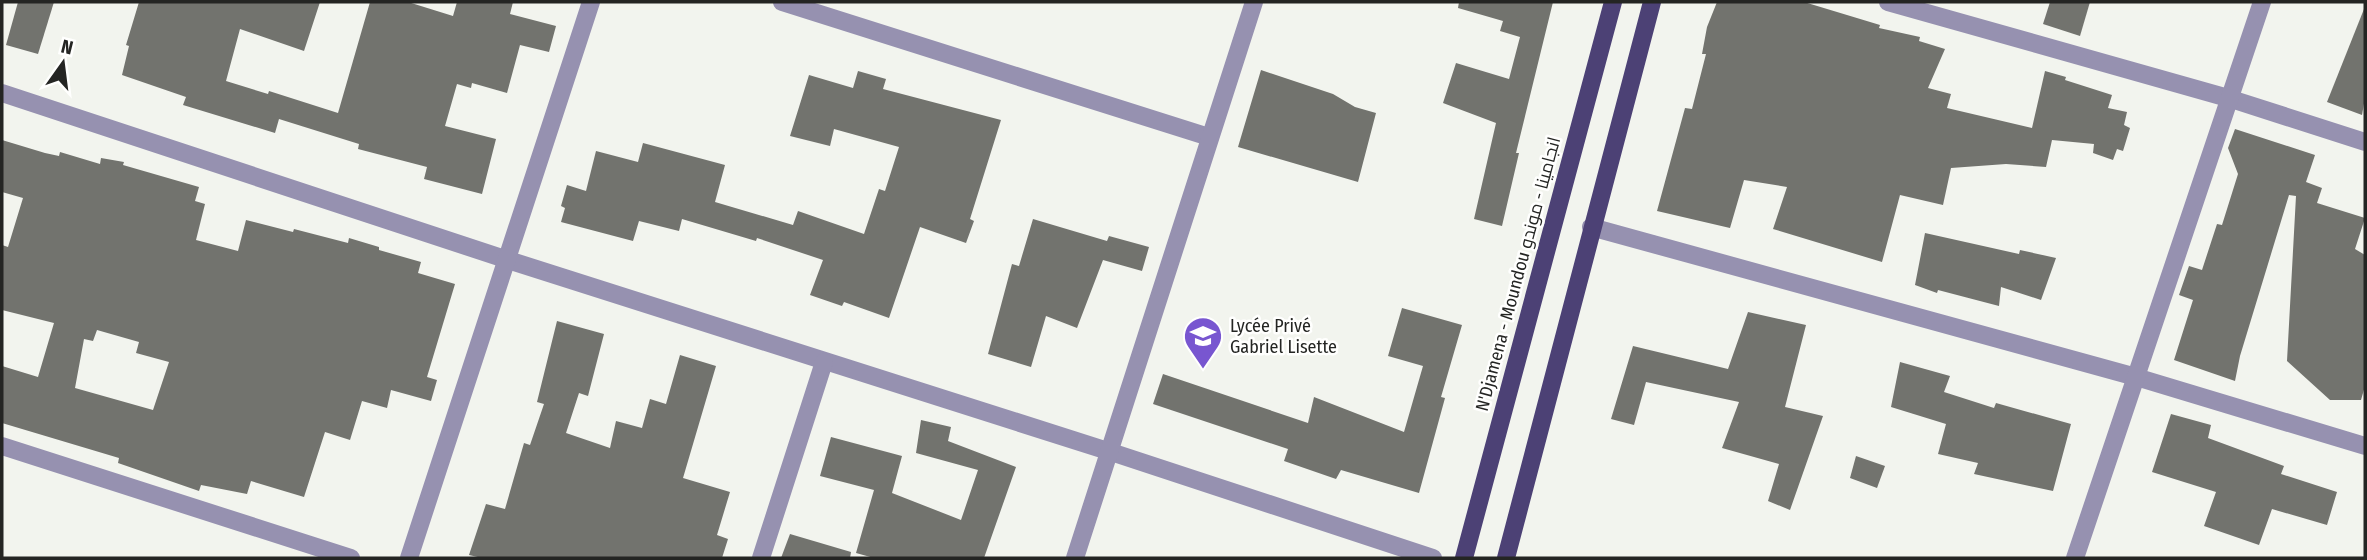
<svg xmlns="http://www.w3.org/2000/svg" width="2367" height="560" font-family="'Fira Sans Condensed',Cairo,sans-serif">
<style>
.building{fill:#72736e;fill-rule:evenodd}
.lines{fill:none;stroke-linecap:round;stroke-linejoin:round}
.minor{stroke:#9691b0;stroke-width:18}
.tertiary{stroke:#9691b0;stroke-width:18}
.primary{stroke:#4c4175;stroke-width:18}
.labels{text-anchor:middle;stroke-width:5;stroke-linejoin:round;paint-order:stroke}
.street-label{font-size:18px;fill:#242523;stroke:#fffffe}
.poi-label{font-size:18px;fill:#242523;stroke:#fffffe;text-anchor:start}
</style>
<rect width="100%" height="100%" fill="#f2f4ee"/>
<!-- building -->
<g class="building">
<path d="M 18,2 L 54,2 L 38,54 L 6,45 Z"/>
<path d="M 139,2 L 320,2 L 304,51 L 240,29 L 226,81 L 268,94 L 269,91 L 338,113 L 370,2 L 408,2 L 453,16 L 457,2 L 513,2 L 510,14 L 556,26 L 549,52 L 520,45 L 507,93 L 472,83 L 471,88 L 457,84 L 445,126 L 496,139 L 482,194 L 424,179 L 427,167 L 358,149 L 359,144 L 279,119 L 275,133 L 183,105 L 186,97 L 122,75 L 129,46 L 126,45 Z"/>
<path d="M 1459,2 L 1553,2 L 1516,153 L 1519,153 L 1502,226 L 1474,219 L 1496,123 L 1443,103 L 1456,63 L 1509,79 L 1520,37 L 1500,31 L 1503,21 L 1458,8 Z"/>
<path d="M 1717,2 L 1804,2 L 1880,25 L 1879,28 L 1920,37 L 1919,41 L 1945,49 L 1928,88 L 1951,94 L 1947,108 L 2032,128 L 2045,71 L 2066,77 L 2065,80 L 2112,95 L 2108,108 L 2127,112 L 2124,125 L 2130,128 L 2123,151 L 2117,149 L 2113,160 L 2093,153 L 2094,144 L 2052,140 L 2046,167 L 2006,164 L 1951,168 L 1943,205 L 1900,195 L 1882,262 L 1773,229 L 1787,187 L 1744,180 L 1730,228 L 1657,211 L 1685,108 L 1692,109 L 1706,54 L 1702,54 L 1707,27 Z"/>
<path d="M 2050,2 L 2090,2 L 2080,36 L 2043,24 Z"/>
<path d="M 2364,9 L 2365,98 L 2362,115 L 2327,102 Z"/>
<path d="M 1261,70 L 1333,94 L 1355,107 L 1376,113 L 1358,182 L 1238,147 Z"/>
<path d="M 858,71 L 886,79 L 883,89 L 1001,120 L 970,219 L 974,221 L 966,243 L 920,227 L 889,318 L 844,302 L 842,306 L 810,295 L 823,260 L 757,238 L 756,241 L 682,219 L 679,231 L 639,221 L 633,241 L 561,222 L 565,208 L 561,206 L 567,185 L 586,191 L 596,151 L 638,162 L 643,143 L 725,165 L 715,202 L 793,225 L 798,211 L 864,234 L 879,189 L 885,191 L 899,147 L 834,129 L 830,146 L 790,136 L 809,75 L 853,88 Z"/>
<path d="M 2235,129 L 2315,155 L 2306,182 L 2322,188 L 2317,203 L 2365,218 L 2355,249 L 2365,255 L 2365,386 L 2361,400 L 2330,400 L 2287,361 L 2296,196 L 2289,195 L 2240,356 L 2235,381 L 2174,360 L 2193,300 L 2179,295 L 2189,266 L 2202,270 L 2217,224 L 2222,225 L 2238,174 L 2228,148 Z"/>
<path d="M 2,140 L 45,153 L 59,156 L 60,152 L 100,164 L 101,158 L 124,162 L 123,165 L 199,187 L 195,201 L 205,204 L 196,240 L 238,251 L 246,220 L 293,232 L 294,229 L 348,243 L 349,238 L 379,247 L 379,250 L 421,262 L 418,273 L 455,284 L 427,377 L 437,380 L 431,401 L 391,390 L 387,408 L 362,401 L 350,440 L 325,432 L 304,497 L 251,481 L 247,494 L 201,485 L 199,491 L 118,463 L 119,458 L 2,423 L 2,366 L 38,377 L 54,323 L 2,310 L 2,245 L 8,247 L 23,198 L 2,192 ZM 97,330 L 139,342 L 136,353 L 169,362 L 153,410 L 75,388 L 84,339 L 93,341 Z"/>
<path d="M 1033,219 L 1107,241 L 1109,236 L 1149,247 L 1142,271 L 1103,260 L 1077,328 L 1046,316 L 1031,367 L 988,354 L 1012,264 L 1019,266 Z"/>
<path d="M 1925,233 L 2019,254 L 2020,250 L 2056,258 L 2041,300 L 2001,287 L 1999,306 L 1938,290 L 1937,293 L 1915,285 Z"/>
<path d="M 1402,308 L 1462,325 L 1441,397 L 1445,398 L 1419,493 L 1341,470 L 1336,479 L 1284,461 L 1288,449 L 1153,404 L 1163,374 L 1308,423 L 1314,397 L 1404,432 L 1423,366 L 1388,356 Z"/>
<path d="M 1748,312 L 1806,325 L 1785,407 L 1823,416 L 1790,510 L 1768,501 L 1779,464 L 1722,448 L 1739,402 L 1646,382 L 1634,425 L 1611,419 L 1633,346 L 1728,369 Z"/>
<path d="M 557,321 L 604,334 L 588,396 L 579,393 L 566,433 L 610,448 L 616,421 L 642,428 L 650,399 L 666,404 L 680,355 L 716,366 L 683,478 L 730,492 L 717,535 L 728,539 L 722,558 L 482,558 L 469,555 L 486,504 L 505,509 L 524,443 L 530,445 L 544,404 L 537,402 Z"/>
<path d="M 1900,362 L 1950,376 L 1944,392 L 1994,408 L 1996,403 L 2071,424 L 2053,491 L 1974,474 L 1978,463 L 1938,454 L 1946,424 L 1891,407 Z"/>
<path d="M 2171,414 L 2211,425 L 2208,438 L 2284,466 L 2281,474 L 2337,492 L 2327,525 L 2272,509 L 2259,545 L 2204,526 L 2216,492 L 2152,472 Z"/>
<path d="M 921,420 L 951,427 L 948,441 L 1016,467 L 984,558 L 874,558 L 856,553 L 874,490 L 820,476 L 831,437 L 902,456 L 892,493 L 961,520 L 978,470 L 916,453 Z"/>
<path d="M 1856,456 L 1885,466 L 1877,488 L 1850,478 Z"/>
<path d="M 790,534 L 851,552 L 850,558 L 781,558 Z"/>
</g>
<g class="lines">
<!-- minor -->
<g class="minor">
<path d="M 782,2 L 1209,137"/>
<path d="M 1888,2 L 2228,98 L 2365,142"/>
<path d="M 2,93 L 505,259 L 1111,452 L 1433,558"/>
<path d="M 1591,227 L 2136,377 L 2365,446"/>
<path d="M 2,446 L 351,558"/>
<path d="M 761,558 L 824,362"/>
<path d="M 1075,558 L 1254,2"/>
<path d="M 2075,558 L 2262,2"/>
</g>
<!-- tertiary -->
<path class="tertiary" d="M 409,558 L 591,2"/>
<!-- primary -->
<g class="primary">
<path d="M 1464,558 L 1613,2"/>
<path d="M 1506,558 L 1652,2"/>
</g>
</g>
<!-- icons -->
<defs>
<g id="school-pin" transform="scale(2.0125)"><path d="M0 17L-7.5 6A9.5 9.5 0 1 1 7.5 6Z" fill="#7856d0" stroke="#fffffe"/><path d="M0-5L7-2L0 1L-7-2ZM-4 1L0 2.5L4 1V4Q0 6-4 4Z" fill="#fff"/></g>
</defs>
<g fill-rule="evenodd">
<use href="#school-pin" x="1203" y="336"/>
</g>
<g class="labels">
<!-- street labels -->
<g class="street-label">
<text transform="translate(1518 274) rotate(-75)" y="6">N'Djamena - Moundou انجامينا - موندو</text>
</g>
<!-- poi labels -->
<g class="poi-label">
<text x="1230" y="332">Lycée Privé<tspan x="1230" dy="21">Gabriel Lisette</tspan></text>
</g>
</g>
<!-- border -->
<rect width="2367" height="560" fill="none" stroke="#242523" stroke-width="7"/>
<!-- north arrow -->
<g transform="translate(63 63) rotate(14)" stroke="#fffffe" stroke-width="5" paint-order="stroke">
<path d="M0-5L12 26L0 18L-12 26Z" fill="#242523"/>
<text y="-10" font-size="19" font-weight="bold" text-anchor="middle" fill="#242523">N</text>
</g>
</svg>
